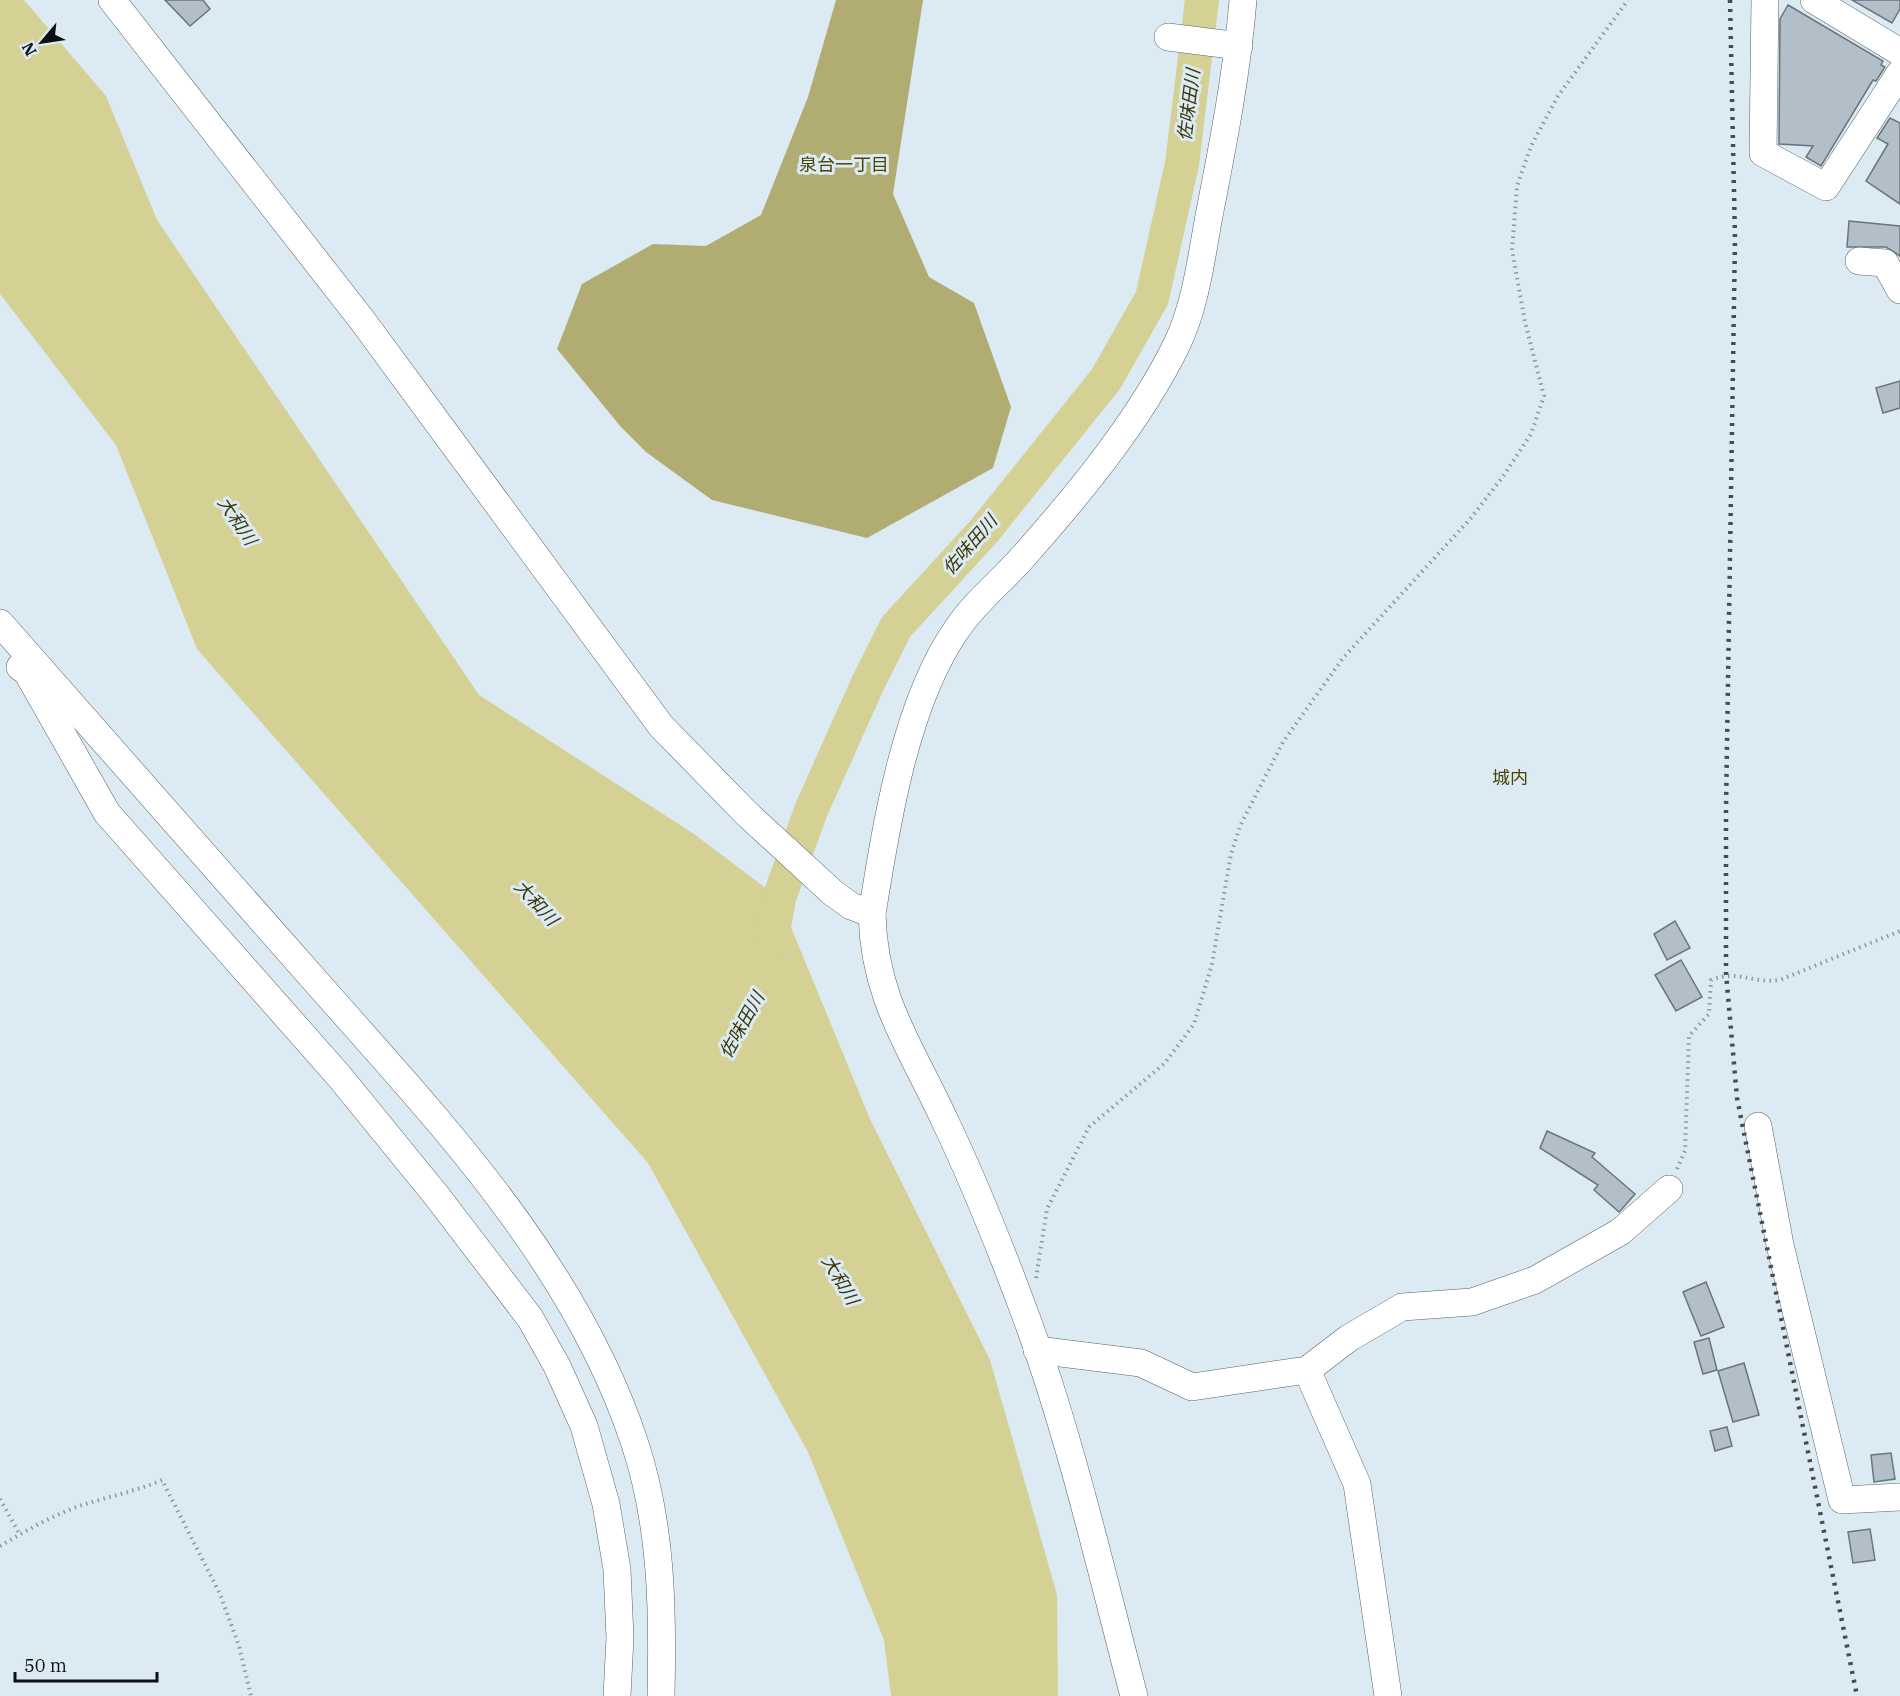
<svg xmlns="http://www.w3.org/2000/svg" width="1900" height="1696" font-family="'IBM Plex Serif','Noto Sans JP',serif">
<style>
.forest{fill:#b1ac72}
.water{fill:#d5d195}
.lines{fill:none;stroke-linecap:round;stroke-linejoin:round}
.river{stroke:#d5d195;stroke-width:34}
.building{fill:#b2bfc8;stroke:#69757d;stroke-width:1.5}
.minor-casing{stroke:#56626a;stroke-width:28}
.path{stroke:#8d979d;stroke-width:4;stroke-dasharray:1.5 4.5;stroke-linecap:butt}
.minor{stroke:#fff;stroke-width:27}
.rail{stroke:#464d51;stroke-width:4.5;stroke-dasharray:3 6;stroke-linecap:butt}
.labels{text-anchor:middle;stroke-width:6;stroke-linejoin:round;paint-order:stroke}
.water-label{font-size:18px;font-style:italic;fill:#3a3606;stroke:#dceaf3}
.neighbourhood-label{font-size:18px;fill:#4b4503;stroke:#dceaf3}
</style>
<rect width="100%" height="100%" fill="#dceaf3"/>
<!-- forest -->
<path class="forest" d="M 836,0 L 923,0 L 893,194 L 929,277 L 974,303 L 1011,407 L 993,468 L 867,538 L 712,500 L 646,452 L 621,427 L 557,349 L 582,284 L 653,244 L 706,246 L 761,215 L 808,97 Z"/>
<!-- water -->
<path class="water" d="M 0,0 L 24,0 L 106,96 L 157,220 L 479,695 L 694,834 L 779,898 L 870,1119 L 990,1360 L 1057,1595 L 1058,1696 L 891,1696 L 884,1640 L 808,1452 L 648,1163 L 197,649 L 116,445 L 0,294 Z"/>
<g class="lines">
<!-- river -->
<path class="river" d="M 771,944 L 779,898 L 812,808 L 868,683 L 896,627 L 984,531 L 1106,379 L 1152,298 L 1182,164 L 1202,0"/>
</g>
<!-- building -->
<g class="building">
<path d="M 165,0 L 203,0 L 210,9 L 190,26 Z"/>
<path d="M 1852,0 L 1900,0 L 1900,9 L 1892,23 Z"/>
<path d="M 1788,5 L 1883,61 L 1881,65 L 1885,67 L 1876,81 L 1873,80 L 1821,166 L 1806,157 L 1813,146 L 1779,144 L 1780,19 Z"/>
<path d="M 1890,118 L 1900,123 L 1900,204 L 1866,181 L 1888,144 L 1877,138 Z"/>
<path d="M 1849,221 L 1900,226 L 1900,256 L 1886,247 L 1847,247 Z"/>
<path d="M 1900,381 L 1900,408 L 1883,413 L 1876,388 Z"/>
<path d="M 1675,921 L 1690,948 L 1667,960 L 1654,934 Z"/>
<path d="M 1681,960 L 1702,997 L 1676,1011 L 1655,975 Z"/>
<path d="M 1547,1131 L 1595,1153 L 1592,1157 L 1635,1194 L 1622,1209 L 1619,1212 L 1594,1190 L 1598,1185 L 1540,1148 Z"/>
<path d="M 1706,1282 L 1724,1327 L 1701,1336 L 1683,1292 Z"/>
<path d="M 1709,1338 L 1717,1370 L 1703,1374 L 1694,1342 Z"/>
<path d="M 1744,1363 L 1759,1415 L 1733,1422 L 1718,1371 Z"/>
<path d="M 1727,1427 L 1732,1446 L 1715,1451 L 1710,1431 Z"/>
<path d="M 1891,1453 L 1895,1479 L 1874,1482 L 1871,1455 Z"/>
<path d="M 1870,1529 L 1875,1560 L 1853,1563 L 1848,1532 Z"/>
</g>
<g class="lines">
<!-- minor casing -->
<g class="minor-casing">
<g id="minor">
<path d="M 112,0 L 362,320 L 661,726 L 747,814 L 833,893 L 851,906 L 872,914 C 886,826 905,703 957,629 C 975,602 1001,582 1022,558 C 1078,495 1140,420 1177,344 C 1196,304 1201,259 1209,216 C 1223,144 1237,73 1243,0"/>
<path d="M 1765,0 L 1763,153 L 1826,187 L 1900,73"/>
<path d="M 1814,0 L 1900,52"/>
<path d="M 1168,37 L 1239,46"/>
<path d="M 1859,261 L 1885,263 L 1900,290"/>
<path d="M 0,623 C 104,740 207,858 311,976 C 435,1117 575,1261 635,1444 C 662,1526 663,1611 661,1696"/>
<path d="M 20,667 L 27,672 L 107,813 L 339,1076 L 436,1195 L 530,1318 L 557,1366 L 584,1426 L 606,1504 L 617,1569 L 620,1638 L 617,1696"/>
<path d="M 872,914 C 874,999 911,1047 945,1121 C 976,1186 1003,1254 1028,1322 C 1072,1443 1101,1571 1134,1696"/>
<path d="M 1758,1126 L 1780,1245 L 1842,1500 L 1900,1497"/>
<path d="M 1037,1350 L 1141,1363 L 1192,1387 L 1307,1370 L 1349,1338 L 1402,1307 L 1472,1302 L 1535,1280 L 1620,1232 L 1669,1189"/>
<path d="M 1307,1370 L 1357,1484 L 1388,1696"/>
</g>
</g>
<!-- path -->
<g class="path">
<path d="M 1677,1169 L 1685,1151 L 1689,1036 L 1709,1014 L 1711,980 C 1738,969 1751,984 1780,980 L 1900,931"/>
<path d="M 1036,1278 L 1047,1209 L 1089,1127 L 1165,1063 L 1194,1024 L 1212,964 L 1231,854 L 1240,826 L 1283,742 L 1343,658 L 1471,518 L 1504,475 L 1531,434 L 1544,396 L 1525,322 L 1512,250 L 1517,186 L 1531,146 L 1558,96 L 1628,0"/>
<path d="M 0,1499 L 20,1535"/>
<path d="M 0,1546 C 29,1529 60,1511 92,1502 C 116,1495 139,1490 162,1480 L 220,1594 L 239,1646 L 251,1696"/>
</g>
<!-- minor -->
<use href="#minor" class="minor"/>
<!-- rail -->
<path class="rail" d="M 1730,0 L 1735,239 L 1726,808 L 1726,973 L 1737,1098 L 1857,1696"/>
</g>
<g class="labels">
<!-- water labels -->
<g class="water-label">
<text transform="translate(1189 105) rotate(-83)" y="6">佐味田川</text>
<text transform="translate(237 521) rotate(56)" y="6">大和川</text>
<text transform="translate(970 545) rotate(-49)" y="6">佐味田川</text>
<text transform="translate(536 903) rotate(47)" y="6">大和川</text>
<text transform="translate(742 1025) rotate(-61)" y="6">佐味田川</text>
<text transform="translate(840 1280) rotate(59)" y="6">大和川</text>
</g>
<!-- neighbourhood labels -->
<g class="neighbourhood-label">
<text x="844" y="171">泉台一丁目</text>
<text x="1510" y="784">城内</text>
</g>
</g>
<!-- north arrow -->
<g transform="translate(42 42) rotate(241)" stroke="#dceaf3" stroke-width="4.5" paint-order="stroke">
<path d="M0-4.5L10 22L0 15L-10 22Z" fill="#0c1013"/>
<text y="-9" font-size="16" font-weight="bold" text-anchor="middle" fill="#0c1013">N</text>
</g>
<!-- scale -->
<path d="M15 1672v9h142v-9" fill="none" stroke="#0c1013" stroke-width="3"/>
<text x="24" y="1672" font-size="18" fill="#0c1013" stroke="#dceaf3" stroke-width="4.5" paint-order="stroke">50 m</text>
</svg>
